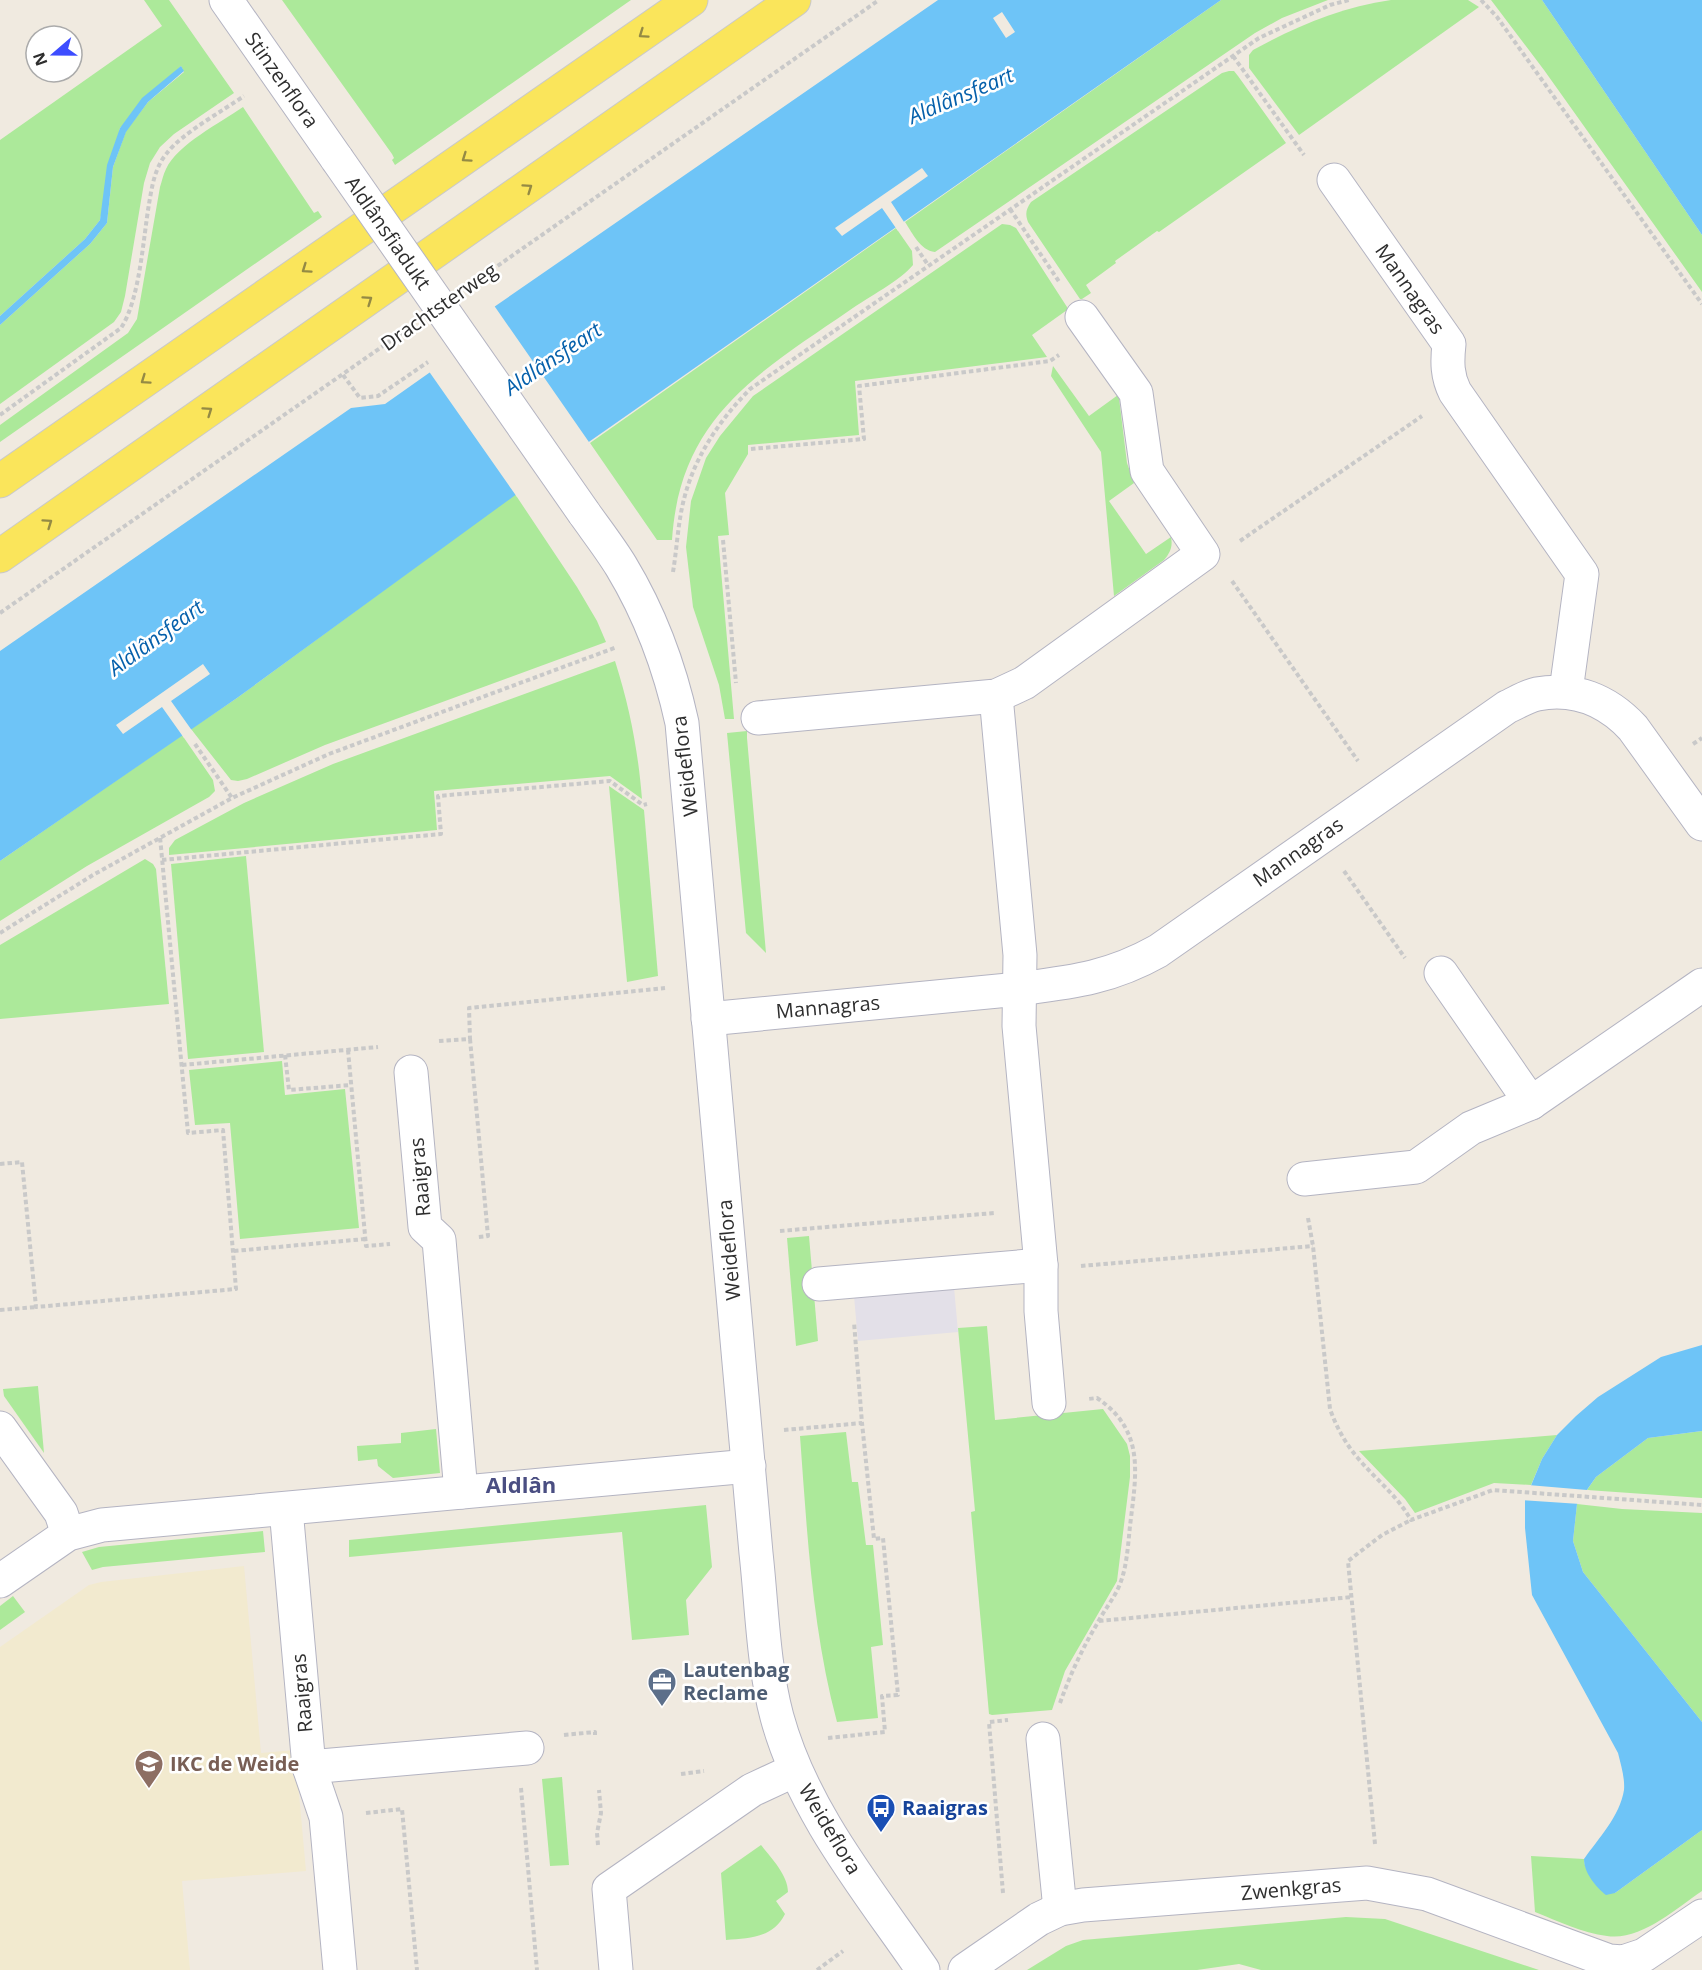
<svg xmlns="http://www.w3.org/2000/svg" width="1702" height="1970" font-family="'Open Sans',sans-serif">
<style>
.industrial{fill:#e3e0e8}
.education{fill:#f2eacf}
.green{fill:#ace99a}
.water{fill:#6ec4f7;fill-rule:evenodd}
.pier{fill:#f0eae0}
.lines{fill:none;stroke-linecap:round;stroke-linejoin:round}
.minor-casing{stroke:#b4b4c2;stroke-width:35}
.major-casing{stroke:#c9c9c9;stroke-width:35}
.path{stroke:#c9c9c9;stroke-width:4;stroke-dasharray:4.5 3;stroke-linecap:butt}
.minor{stroke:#fff;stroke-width:33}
.major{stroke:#fae55b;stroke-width:33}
.minor-bridge-casing{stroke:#b4b4c2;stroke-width:35;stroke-linecap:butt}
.minor-bridge{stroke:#fff;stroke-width:33}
.oneway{stroke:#948a44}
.labels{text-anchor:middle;stroke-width:5;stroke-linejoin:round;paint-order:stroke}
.street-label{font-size:20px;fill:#2e2e2e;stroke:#fff}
.service-label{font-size:20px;font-weight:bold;fill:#4e5e75;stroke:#fff;text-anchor:start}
.education-label{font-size:20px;font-weight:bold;fill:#785e54;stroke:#fff;text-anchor:start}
.transit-label{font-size:20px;font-weight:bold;fill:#164399;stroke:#fff;text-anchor:start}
.water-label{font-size:21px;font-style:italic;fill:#0560ab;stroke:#fff}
.quarter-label{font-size:22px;font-weight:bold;fill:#4a4e82;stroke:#fff}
</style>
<rect width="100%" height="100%" fill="#f0eae0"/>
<!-- industrial -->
<path class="industrial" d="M 954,1287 L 958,1332 L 858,1341 L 854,1296 Z"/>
<!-- education -->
<path class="education" d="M 244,1566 L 261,1753 L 295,1750 L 306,1871 L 182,1881 L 190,1970 L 0,1970 L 0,1647 L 89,1585 L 101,1582 Z"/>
<!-- green -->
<g class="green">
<path d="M 144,0 L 169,0 L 234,93 L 174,134 L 160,147 L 150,163 L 144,183 L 125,296 L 121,312 L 114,322 L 0,404 L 0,325 L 90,244 L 107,223 L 113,167 L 126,131 L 148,102 L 184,72 L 181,66 L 120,128 L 100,220 L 85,239 L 0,316 L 0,140 L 162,26 Z"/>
<path d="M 282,0 L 631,0 L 395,165 L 392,160 L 394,158 L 392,154 Z"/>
<path d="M 1221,0 L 1328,0 L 1282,18 L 1255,33 L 935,252 C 920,250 913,234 905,222 Z"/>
<path d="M 1391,0 L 1468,0 L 1479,7 L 1299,135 L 1249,68 L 1249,55 L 1253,50 C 1297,26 1341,7 1391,0 Z"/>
<path d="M 1491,0 L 1542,0 L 1702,235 L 1702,292 L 1544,70 Z"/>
<path d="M 1229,71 L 1234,71 L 1238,76 L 1286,143 L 1159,232 L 1157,231 L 1115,261 L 1116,263 L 1086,285 L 1091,293 L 1082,299 L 1080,299 L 1028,222 C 1025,214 1026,209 1031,202 L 1222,73 Z"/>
<path d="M 243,107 L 314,213 L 318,211 L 322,217 L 0,442 L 0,425 L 128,333 L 137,319 L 160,187 C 162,181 163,175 166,169 C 178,144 220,123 243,107 Z"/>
<path d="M 1002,224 L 1010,225 L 1016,228 L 1067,307 L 1067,310 L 1032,335 L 1047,357 L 855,381 L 859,435 L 748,445 L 748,454 L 725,493 L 729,535 L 718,536 L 734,719 L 725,719 L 719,685 L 693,607 L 686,547 L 691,501 L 706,458 L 720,436 L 753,396 Z"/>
<path d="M 896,228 L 912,251 L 913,265 C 901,280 867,298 850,310 C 757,374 680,417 672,540 L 657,540 L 590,443 Z"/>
<path d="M 1053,366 L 1089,416 L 1118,395 L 1119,398 L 1127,463 L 1134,483 L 1109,501 L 1146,554 L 1171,537 C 1173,547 1170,553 1164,560 L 1114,596 L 1101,452 L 1051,376 Z"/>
<path d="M 515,494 L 577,587 L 597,621 L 606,642 L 325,745 L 247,779 L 238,781 L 231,780 L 191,729 L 237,698 Z"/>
<path d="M 615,661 C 630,708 638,750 642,799 L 610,776 L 434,791 L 437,830 L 169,855 L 169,848 L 175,840 L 244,803 L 333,764 Z"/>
<path d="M 747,731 L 747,738 L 766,953 L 746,933 L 727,733 Z"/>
<path d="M 182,735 L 213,780 L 215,791 L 209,797 L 87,866 L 0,921 L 0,861 Z"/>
<path d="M 609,786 L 644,810 L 658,976 L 627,982 Z"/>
<path d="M 246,856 L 264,1052 L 188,1059 L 171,864 Z"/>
<path d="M 145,859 L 153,864 L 156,869 L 169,1004 L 0,1019 L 0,945 Z"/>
<path d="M 282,1061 L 285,1095 L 345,1089 L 359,1228 L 240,1239 L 230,1123 L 195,1125 L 189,1070 Z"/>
<path d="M 809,1236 L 818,1341 L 796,1346 L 787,1238 Z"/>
<path d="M 987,1326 L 995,1420 L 1103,1409 L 1127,1444 L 1130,1456 L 1130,1477 L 1117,1581 L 1065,1671 L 1052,1710 L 992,1715 L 989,1714 L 971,1512 L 975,1511 L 958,1328 Z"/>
<path d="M 38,1386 L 44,1453 L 4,1396 L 3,1389 Z"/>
<path d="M 436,1429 L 440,1473 L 393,1478 L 378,1466 L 377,1459 L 358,1461 L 357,1446 L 401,1443 L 401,1433 Z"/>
<path d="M 1702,1431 L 1702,1498 L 1587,1490 L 1596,1477 L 1648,1438 Z"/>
<path d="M 846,1432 L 852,1482 L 858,1482 L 866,1545 L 873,1545 L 883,1645 L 871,1647 L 878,1718 L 837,1722 C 812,1629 807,1531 800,1436 Z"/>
<path d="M 1557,1435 L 1542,1459 L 1531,1485 L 1494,1483 L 1415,1513 L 1405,1499 L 1359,1451 Z"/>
<path d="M 1577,1504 L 1622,1509 L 1702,1513 L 1702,1722 L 1583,1572 L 1573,1541 Z"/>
<path d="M 706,1505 L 712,1567 L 686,1600 L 689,1635 L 632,1640 L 622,1532 L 349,1557 L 349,1540 Z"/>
<path d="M 263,1531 L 265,1552 L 103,1567 L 92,1570 L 82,1552 L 99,1547 Z"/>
<path d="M 13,1596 L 25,1612 L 0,1630 L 0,1606 Z"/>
<path d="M 562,1777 L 569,1865 L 550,1866 L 542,1779 Z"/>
<path d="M 1702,1830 L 1702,1891 C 1675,1909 1641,1941 1607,1936 C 1582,1933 1558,1921 1535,1912 L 1531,1856 L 1584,1859 C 1584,1875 1604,1884 1615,1893 Z"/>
<path d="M 761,1845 C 771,1858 788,1875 788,1892 L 776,1901 L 785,1914 C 773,1938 750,1938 726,1940 L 721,1873 Z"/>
<path d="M 1346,1917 L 1385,1919 L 1539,1970 L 1261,1970 L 1239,1964 L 1197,1970 L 1027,1970 L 1066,1946 L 1083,1940 Z"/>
</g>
<!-- water -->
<g class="water">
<path d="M 938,0 L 1221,0 L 573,453 L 237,698 L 0,861 L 0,651 L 351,408 L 385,404 L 497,325 L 494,307 ZM 1002,12 L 1015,32 L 1006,38 L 993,18 Z"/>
<path d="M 1542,0 L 1702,0 L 1702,235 Z"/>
<path d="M 181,66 L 184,71 L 148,102 L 126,132 L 113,167 L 107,223 L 90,244 L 0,325 L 0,316 L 85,239 L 100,220 L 107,165 L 120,128 L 142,98 Z"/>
<path d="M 1702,1345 L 1702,1431 L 1648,1438 L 1596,1477 L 1577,1504 L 1573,1541 L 1583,1572 L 1702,1722 L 1702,1830 L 1615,1893 L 1606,1895 C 1596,1887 1584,1873 1584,1859 C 1598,1839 1620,1816 1624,1790 C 1625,1778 1621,1765 1618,1753 L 1532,1595 L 1525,1528 L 1525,1500 L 1542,1459 L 1557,1435 L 1576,1416 L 1598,1397 L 1661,1357 Z"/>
</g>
<!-- pier -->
<g class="pier">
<path d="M 922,168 L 928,176 L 891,202 L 906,225 L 898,231 L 882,208 L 842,236 L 835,228 Z"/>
<path d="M 493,304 L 591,445 L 517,497 L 428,370 L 494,324 L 491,307 Z"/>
<path d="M 203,664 L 210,674 L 171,701 L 193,732 L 184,738 L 162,707 L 123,734 L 116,725 Z"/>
<path d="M 1528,1485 L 1587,1490 L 1590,1490 L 1580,1504 L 1522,1500 Z"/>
</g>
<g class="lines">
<!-- minor casing -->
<g class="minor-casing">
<g id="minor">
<path d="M 226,0 L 337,159"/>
<path d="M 1334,180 L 1449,344 C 1447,362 1447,376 1455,392 L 1582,574 L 1566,691"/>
<path d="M 584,513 C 596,530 610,548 621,566 C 650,614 670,668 682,723 L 756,1553 C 762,1607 763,1665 777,1717 C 803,1812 868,1890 923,1970"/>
<path d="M 996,696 L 1020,955 L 1019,1026 L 1041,1265 L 1041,1311 L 1049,1403"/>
<path d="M 758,718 L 996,696 L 1024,683 L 1203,554 L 1147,471 L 1136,393 L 1082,317"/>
<path d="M 1441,973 L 1531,1103"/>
<path d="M 708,1019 L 1019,989 C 1072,982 1110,978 1158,951 L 1507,707 C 1516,703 1527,696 1537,694 C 1574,687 1607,700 1633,728 L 1702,824"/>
<path d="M 411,1072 L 425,1227 L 439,1240 L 461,1492"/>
<path d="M 1304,1179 L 1416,1167 L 1471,1128 L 1531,1103 L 1702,985"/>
<path d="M 819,1284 L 1041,1265"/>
<path d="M 0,1428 L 61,1513 L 68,1534"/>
<path d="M 286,1509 L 309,1767 L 527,1748"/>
<path d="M 0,1581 L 68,1534 L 102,1525 L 749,1466"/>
<path d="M 1043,1739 L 1060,1909"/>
<path d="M 309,1767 L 326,1817 L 340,1970"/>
<path d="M 616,1970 L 609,1889 L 752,1790 L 795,1770"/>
<path d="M 965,1970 L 1039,1919 L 1060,1909 L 1083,1905 L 1367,1883 L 1427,1894 L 1609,1961 L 1623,1962 L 1644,1955 L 1702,1916"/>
</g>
</g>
<!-- major casing -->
<g class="major-casing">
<g id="major">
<path d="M 0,481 L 691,0"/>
<path d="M 0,556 L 794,0"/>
</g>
</g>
<!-- path -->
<g class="path">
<path d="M 1481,0 L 1497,17 L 1702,304"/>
<path d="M 1233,56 L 1304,155"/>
<path d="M 1010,209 L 1060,283"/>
<path d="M 916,247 L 928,265"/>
<path d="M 473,283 L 879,0"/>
<path d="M 343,375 L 360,398 L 378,396 L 428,362"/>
<path d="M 0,415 L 121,328 C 140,299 143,239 149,204 C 152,186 155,167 167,153 C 181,134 224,110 244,96"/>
<path d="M 751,449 L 864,439 L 859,386 L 1050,361 L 1059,355"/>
<path d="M 723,540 L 736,683"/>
<path d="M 1240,541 L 1422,416"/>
<path d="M 673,572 C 677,548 678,522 684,499 C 695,456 719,421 750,389 L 1259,38 L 1330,5 L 1349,0"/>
<path d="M 1232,581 L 1358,761"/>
<path d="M 0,613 L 406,330"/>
<path d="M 195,744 L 232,798"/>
<path d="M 1693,744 L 1702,738"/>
<path d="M 162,860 L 441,834 L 438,796 L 610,781 L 643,805 L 647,804"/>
<path d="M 1344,871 L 1405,958"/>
<path d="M 0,933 L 93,875 L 232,798 L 329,754 L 617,647"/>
<path d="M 470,1039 L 488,1236 L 478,1237"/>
<path d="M 439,1041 L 470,1039 L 469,1008 L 665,988"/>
<path d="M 348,1050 L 366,1246 L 390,1244"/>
<path d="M 285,1055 L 289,1090 L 351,1085"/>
<path d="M 182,1065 L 378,1047"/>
<path d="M 0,1164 L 22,1162 L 36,1307 L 236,1289 L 223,1130 L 188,1133 L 160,837"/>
<path d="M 1308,1218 L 1313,1246 L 1330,1409 C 1336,1426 1345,1443 1357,1457 C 1376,1480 1396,1494 1411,1520 L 1493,1490 L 1702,1505"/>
<path d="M 780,1231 L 994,1213"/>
<path d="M 234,1251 L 365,1239"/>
<path d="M 1081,1266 L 1313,1246"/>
<path d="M 0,1310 L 36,1307"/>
<path d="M 784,1430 L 862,1423 L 854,1322"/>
<path d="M 1099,1621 L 1352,1597"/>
<path d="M 1060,1703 C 1070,1675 1082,1649 1097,1624 C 1104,1610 1114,1599 1120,1584 C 1127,1566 1128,1545 1130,1526 C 1136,1475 1146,1431 1097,1398 L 1088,1399"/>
<path d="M 564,1735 L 595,1732 L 595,1735"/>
<path d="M 828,1738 L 885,1732 L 882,1696 L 898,1695 L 883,1538 L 874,1539 L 862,1423"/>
<path d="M 681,1774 L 704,1771"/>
<path d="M 521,1788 L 537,1970"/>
<path d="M 366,1813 L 402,1809 L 417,1970"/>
<path d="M 1375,1844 L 1348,1561 L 1382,1535 L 1411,1520"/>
<path d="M 598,1845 L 597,1833 L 601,1813 L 599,1790"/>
<path d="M 1003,1893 L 989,1722 L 1008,1720"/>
<path d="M 817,1970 L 843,1951"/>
</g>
<!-- minor -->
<use href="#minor" class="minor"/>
<!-- major -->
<use href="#major" class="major"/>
<!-- minor-bridge casing -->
<g class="minor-bridge-casing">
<path id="minor-bridge" d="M 337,159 L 584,513"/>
</g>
<!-- minor-bridge -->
<use href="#minor-bridge" class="minor-bridge"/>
</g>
<!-- one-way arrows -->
<defs><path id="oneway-chevron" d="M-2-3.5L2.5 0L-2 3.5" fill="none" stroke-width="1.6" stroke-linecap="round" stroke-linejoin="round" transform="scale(1.5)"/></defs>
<g class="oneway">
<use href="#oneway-chevron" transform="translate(643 34) rotate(145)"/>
<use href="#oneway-chevron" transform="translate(466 158) rotate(145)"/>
<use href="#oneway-chevron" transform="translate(528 188) rotate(-35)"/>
<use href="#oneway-chevron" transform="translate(306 269) rotate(145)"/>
<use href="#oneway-chevron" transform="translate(368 300) rotate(-35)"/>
<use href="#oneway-chevron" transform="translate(145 380) rotate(145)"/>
<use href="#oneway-chevron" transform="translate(208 411) rotate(-35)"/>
<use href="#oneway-chevron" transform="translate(48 523) rotate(-35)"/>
</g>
<!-- icons -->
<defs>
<g id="office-pin" transform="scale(1.5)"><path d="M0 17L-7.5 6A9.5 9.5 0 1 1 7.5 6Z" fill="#5c6f8a" stroke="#fff"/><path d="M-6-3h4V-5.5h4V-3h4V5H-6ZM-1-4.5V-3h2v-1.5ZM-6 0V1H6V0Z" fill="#fff"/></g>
<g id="school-pin" transform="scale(1.5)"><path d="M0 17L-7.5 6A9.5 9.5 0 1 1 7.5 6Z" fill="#8d6e63" stroke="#fff"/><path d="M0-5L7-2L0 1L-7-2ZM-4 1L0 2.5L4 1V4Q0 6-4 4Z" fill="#fff"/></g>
<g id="bus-pin" transform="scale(1.5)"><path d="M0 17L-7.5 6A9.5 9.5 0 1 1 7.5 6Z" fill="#1a4fb4" stroke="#fff"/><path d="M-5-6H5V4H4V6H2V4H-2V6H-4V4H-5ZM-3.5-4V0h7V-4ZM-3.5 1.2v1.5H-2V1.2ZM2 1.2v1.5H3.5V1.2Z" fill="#fff"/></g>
</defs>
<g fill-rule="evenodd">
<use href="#office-pin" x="662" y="1682"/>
<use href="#school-pin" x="149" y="1764"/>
<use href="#bus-pin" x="881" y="1808"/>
</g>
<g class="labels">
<!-- street labels -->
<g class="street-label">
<text transform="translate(282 80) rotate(55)" y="7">Stinzenflora</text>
<text transform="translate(388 233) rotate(55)" y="7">Aldlânsfiadukt</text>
<text transform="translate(1410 289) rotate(55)" y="7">Mannagras</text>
<text transform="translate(439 307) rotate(-35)" y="7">Drachtsterweg</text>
<text transform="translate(685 766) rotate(-97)" y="7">Weideflora</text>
<text transform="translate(1298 852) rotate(-35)" y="7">Mannagras</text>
<text transform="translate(828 1007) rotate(-5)" y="7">Mannagras</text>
<text transform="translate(420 1177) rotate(-95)" y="7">Raaigras</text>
<text transform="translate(729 1250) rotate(-95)" y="7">Weideflora</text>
<text transform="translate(302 1693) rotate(-95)" y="7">Raaigras</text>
<text transform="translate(830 1829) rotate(59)" y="7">Weideflora</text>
<text transform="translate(1291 1889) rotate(-5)" y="7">Zwenkgras</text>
</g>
<!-- service labels -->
<g class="service-label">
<text x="683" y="1677">Lautenbag<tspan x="683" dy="23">Reclame</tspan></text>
</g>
<!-- education labels -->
<g class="education-label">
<text x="170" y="1771">IKC de Weide</text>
</g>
<!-- transit labels -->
<g class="transit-label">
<text x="902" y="1815">Raaigras</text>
</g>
<!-- water labels -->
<g class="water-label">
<text transform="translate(961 96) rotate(-23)" y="7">Aldlânsfeart</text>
<text transform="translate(553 359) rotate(-34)" y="7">Aldlânsfeart</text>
<text transform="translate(156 638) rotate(-36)" y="7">Aldlânsfeart</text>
</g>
<!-- quarter labels -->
<g class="quarter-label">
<text x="521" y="1493">Aldlân</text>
</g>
</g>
<!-- north arrow -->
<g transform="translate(54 54) rotate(250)"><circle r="28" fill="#ffffff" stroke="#ababab" stroke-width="1.5"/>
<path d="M0-4.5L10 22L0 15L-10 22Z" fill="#3d4dff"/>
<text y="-9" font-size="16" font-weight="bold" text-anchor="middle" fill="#2e2e2e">N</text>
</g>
</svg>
